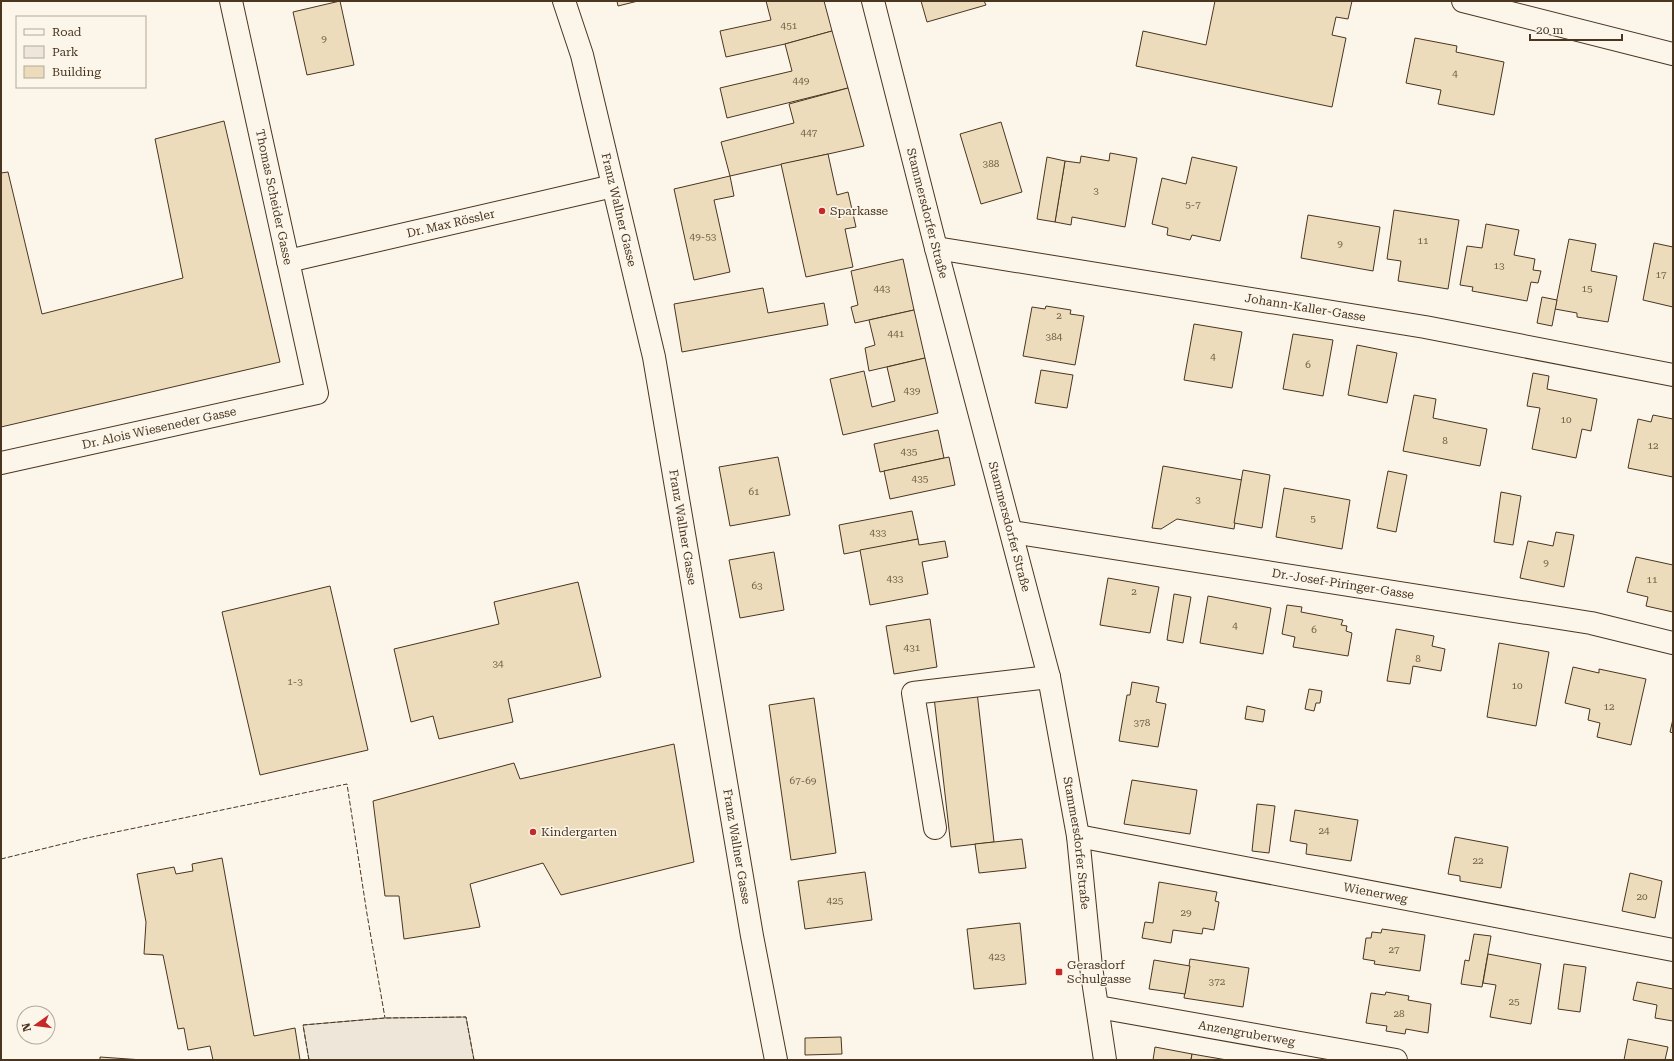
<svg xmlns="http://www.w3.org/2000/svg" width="1674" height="1061" font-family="'Roboto Serif',serif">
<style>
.green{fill:#ede6d9;stroke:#887966}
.building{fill:#ecdcbc;stroke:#4a3520}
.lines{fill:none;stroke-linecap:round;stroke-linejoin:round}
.minor-casing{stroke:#4a3520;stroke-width:24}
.major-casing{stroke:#4a3520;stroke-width:24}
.minor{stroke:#fbf6e9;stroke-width:22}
.major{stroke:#fbf6e9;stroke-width:22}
.fence{stroke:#4a3520;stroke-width:1;stroke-dasharray:5 2;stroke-linecap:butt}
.poi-dot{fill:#c62828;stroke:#fbf6e9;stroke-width:1.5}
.labels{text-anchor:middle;stroke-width:3;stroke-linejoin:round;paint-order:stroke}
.number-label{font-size:10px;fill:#725f47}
.street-label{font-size:12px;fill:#4a3520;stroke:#fbf6e9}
.poi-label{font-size:12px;fill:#4a3520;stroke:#fbf6e9;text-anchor:start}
</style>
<rect width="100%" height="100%" fill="#fbf6e9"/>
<!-- green -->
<path class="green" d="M 466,1017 L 474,1060 L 309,1060 L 303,1025 L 385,1018 Z"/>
<!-- building -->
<g class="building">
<path d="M 340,1 L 354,65 L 307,75 L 293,12 Z"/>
<path d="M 617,1 L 638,1 L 618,6 Z"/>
<path d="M 766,1 L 824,1 L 832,31 L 785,44 L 726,57 L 720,31 L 771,20 Z"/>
<path d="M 921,1 L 984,1 L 986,5 L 927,22 Z"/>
<path d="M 1215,1 L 1352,1 L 1348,19 L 1336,17 L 1332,35 L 1346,38 L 1332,107 L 1136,66 L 1143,31 L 1206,45 Z"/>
<path d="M 832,31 L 848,88 L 727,118 L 720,88 L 792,71 L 785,44 Z"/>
<path d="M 1415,38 L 1457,46 L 1456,52 L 1504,62 L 1494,115 L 1438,104 L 1441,90 L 1406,83 Z"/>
<path d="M 848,88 L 864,146 L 730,176 L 721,142 L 794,123 L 789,104 Z"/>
<path d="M 224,121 L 280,362 L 1,427 L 1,173 L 8,172 L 42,314 L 183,278 L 155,139 Z"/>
<path d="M 1001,122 L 1022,192 L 981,204 L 960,134 Z"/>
<path d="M 1110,153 L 1137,158 L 1125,227 L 1072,217 L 1071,225 L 1055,222 L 1065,161 L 1080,163 L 1081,156 L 1109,161 Z"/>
<path d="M 828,154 L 837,195 L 848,192 L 856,227 L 845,229 L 853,267 L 806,277 L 781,164 Z"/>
<path d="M 1047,157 L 1065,161 L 1055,222 L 1037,219 Z"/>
<path d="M 1192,157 L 1237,167 L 1220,241 L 1192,235 L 1190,240 L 1167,235 L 1168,228 L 1152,224 L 1162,178 L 1186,184 Z"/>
<path d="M 730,176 L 734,196 L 714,200 L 730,272 L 694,280 L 674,189 Z"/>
<path d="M 1394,210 L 1459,220 L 1448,289 L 1398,281 L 1401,261 L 1387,259 Z"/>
<path d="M 1308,215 L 1380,227 L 1373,271 L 1301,258 Z"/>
<path d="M 1486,224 L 1519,230 L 1514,255 L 1535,259 L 1533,270 L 1541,271 L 1538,283 L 1531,282 L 1527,301 L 1472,291 L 1473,287 L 1460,285 L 1467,246 L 1482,248 Z"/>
<path d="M 1569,239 L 1596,244 L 1591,271 L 1617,276 L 1608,322 L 1577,317 L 1577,313 L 1555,309 Z"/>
<path d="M 1654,243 L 1673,247 L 1673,307 L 1643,300 Z"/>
<path d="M 903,259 L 914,310 L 855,323 L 851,307 L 858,305 L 851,271 Z"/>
<path d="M 763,288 L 768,313 L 824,303 L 828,325 L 682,352 L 674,304 Z"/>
<path d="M 1542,297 L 1557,300 L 1552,326 L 1537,323 Z"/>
<path d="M 1046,306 L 1071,310 L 1070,314 L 1084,316 L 1075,365 L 1023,356 L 1032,307 L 1045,309 Z"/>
<path d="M 914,310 L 925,358 L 869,371 L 865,348 L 875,345 L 869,320 Z"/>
<path d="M 1194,324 L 1242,332 L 1232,388 L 1184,380 Z"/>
<path d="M 1293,334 L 1333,340 L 1323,396 L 1283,389 Z"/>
<path d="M 1357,345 L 1397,353 L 1387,403 L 1348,395 Z"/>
<path d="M 925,358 L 938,413 L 843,435 L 830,379 L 864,371 L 872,407 L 895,401 L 887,367 Z"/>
<path d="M 1041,370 L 1073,375 L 1067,408 L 1035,403 Z"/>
<path d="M 1533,373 L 1549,376 L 1547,389 L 1597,399 L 1591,431 L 1582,429 L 1576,458 L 1532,449 L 1540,408 L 1527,406 Z"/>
<path d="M 1414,395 L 1436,399 L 1433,418 L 1487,429 L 1480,466 L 1403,451 Z"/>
<path d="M 1653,415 L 1673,419 L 1673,477 L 1628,468 L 1638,419 L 1651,422 Z"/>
<path d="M 938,430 L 944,458 L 880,472 L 874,444 Z"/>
<path d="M 778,457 L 790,515 L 730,526 L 719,467 Z"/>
<path d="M 949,457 L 955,485 L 890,499 L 884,471 Z"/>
<path d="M 1163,466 L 1242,480 L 1234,529 L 1177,519 L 1161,529 L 1152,528 Z"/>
<path d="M 1243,470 L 1270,475 L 1262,528 L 1234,523 Z"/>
<path d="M 1388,471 L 1407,475 L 1396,532 L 1377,528 Z"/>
<path d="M 1284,488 L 1350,500 L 1342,549 L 1276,537 Z"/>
<path d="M 1501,492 L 1521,496 L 1513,545 L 1494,542 Z"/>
<path d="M 912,511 L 918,539 L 844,554 L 839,525 Z"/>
<path d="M 1556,532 L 1574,535 L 1564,587 L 1520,578 L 1528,541 L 1553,546 Z"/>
<path d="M 918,539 L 919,545 L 945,541 L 948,557 L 922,562 L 928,594 L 870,605 L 860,550 Z"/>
<path d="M 774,552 L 784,610 L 740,618 L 729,560 Z"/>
<path d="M 1636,557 L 1673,565 L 1673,612 L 1646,606 L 1648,597 L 1627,592 Z"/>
<path d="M 1108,578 L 1159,587 L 1150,633 L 1100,625 Z"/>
<path d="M 578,582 L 601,677 L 508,699 L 513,722 L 439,739 L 433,716 L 411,722 L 394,649 L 499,624 L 494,602 Z"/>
<path d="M 330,586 L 368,750 L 260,775 L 222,612 Z"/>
<path d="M 1174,594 L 1191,597 L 1183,643 L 1167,640 Z"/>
<path d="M 1208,596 L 1271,608 L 1263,654 L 1200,643 Z"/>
<path d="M 1287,605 L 1302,607 L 1301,612 L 1343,620 L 1341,625 L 1347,626 L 1346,631 L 1352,633 L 1348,656 L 1293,647 L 1295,637 L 1282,634 Z"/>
<path d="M 930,619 L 937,667 L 894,674 L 886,626 Z"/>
<path d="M 1396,629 L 1434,636 L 1432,646 L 1445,649 L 1441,671 L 1413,666 L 1410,684 L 1387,681 Z"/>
<path d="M 1499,643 L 1549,652 L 1536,726 L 1487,717 Z"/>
<path d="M 1573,667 L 1599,673 L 1599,669 L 1646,679 L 1631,745 L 1597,737 L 1600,723 L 1588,720 L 1590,709 L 1565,703 Z"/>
<path d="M 1132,682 L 1159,687 L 1156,702 L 1166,704 L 1158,747 L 1119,741 L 1127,695 L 1130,695 Z"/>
<path d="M 1309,689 L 1322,691 L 1320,703 L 1316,703 L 1314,711 L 1305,709 Z"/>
<path d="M 977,692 L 994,842 L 951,847 L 934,697 Z"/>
<path d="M 814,698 L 836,853 L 791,860 L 769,705 Z"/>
<path d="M 1247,706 L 1265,710 L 1263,722 L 1245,719 Z"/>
<path d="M 1673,719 L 1673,733 L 1670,732 Z"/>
<path d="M 674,744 L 694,862 L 561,895 L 543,863 L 470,884 L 480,927 L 404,939 L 399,896 L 385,896 L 373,801 L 514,763 L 520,779 Z"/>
<path d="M 1132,780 L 1197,790 L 1190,834 L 1124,824 Z"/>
<path d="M 1257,804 L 1275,806 L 1269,853 L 1252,851 Z"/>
<path d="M 1295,810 L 1358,820 L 1351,861 L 1306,854 L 1307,844 L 1290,841 Z"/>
<path d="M 1455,837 L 1508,847 L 1501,888 L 1460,881 L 1460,876 L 1448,874 Z"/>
<path d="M 1022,839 L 1026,868 L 979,873 L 975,844 Z"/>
<path d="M 222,858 L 254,1036 L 295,1028 L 300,1060 L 213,1060 L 210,1046 L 188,1050 L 184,1028 L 178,1029 L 163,955 L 144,954 L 146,922 L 137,874 L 174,867 L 176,874 L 193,871 L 192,864 Z"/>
<path d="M 865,872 L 872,920 L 805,929 L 798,881 Z"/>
<path d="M 1630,873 L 1662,881 L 1655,918 L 1622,911 Z"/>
<path d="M 1159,882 L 1217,892 L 1215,901 L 1219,902 L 1214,930 L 1203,928 L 1202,934 L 1173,930 L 1171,943 L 1142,938 L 1145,922 L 1153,923 Z"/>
<path d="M 1020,923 L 1026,984 L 974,989 L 967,929 Z"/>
<path d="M 1382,929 L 1425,935 L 1420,971 L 1374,964 L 1375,961 L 1363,959 L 1366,938 L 1371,938 L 1372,932 L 1381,933 Z"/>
<path d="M 1474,934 L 1491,936 L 1482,987 L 1461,984 L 1465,960 L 1469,961 Z"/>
<path d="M 1488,954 L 1541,964 L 1531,1024 L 1490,1017 L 1496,985 L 1483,983 Z"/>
<path d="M 1190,959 L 1249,968 L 1243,1007 L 1184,998 Z"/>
<path d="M 1154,960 L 1190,966 L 1185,994 L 1149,989 Z"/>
<path d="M 1564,964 L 1586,967 L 1580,1012 L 1558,1009 Z"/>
<path d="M 1637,982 L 1673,989 L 1673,1021 L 1655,1018 L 1657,1005 L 1633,1000 Z"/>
<path d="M 1386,992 L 1409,996 L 1408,1000 L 1431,1004 L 1428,1033 L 1406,1029 L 1405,1034 L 1386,1031 L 1387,1026 L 1366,1023 L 1371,993 L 1385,995 Z"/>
<path d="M 841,1037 L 842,1054 L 805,1055 L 805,1038 Z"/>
<path d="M 1628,1039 L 1668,1047 L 1665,1060 L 1624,1060 Z"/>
<path d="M 1155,1047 L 1192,1054 L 1191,1060 L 1153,1060 Z"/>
<path d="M 1192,1054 L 1227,1060 L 1191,1060 Z"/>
<path d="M 100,1057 L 143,1060 L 100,1060 Z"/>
</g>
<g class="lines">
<!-- minor casing -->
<g class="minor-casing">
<g id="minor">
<path id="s1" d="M 564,1 L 582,55 L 654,357 L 752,936 L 776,1060"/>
<path d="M 1463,1 L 1673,54"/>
<path id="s2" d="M 936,248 L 1425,327 L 1673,375"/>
<path id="s3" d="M 288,261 L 613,186"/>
<path id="s4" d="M 1,463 L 317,393 L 231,1"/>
<path id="s5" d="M 1012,532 L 1591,623 L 1673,643"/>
<path d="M 935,828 L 913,693 L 1049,677"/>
<path id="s6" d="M 1078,836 L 1673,950"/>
<path id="s7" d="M 1098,1007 L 1396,1060"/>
</g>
</g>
<!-- major casing -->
<g class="major-casing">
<g id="major">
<path id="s8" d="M 873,1 L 936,248 L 1049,677 L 1078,836 L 1091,967 L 1105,1060"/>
</g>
</g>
<!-- minor -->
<use href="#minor" class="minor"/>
<!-- major -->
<use href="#major" class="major"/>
<!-- fence -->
<g class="fence">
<path d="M 1,859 L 87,838 L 347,784 L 367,914 L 385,1018"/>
<path d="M 309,1060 L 303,1025 L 385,1018 L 466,1017 L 474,1060"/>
</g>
</g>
<!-- markers -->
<g class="poi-dot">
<circle cx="822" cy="211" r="4"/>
<circle cx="533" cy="832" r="4"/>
<rect x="1055" y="968" width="8" height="8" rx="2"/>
</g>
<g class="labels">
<!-- number labels -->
<g class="number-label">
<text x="789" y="29">451</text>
<text x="324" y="42">9</text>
<text x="1455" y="77">4</text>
<text x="801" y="84">449</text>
<text x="809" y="136">447</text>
<text x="991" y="167">388</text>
<text x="1096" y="194">3</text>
<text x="1193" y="208">5-7</text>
<text x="703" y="240">49-53</text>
<text x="1423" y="244">11</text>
<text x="1340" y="247">9</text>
<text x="1499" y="269">13</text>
<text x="1661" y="278">17</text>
<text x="882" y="292">443</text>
<text x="1587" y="292">15</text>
<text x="1059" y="319">2</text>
<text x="896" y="337">441</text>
<text x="1054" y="340">384</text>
<text x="1213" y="360">4</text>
<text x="1308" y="368">6</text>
<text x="912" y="394">439</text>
<text x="1566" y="423">10</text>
<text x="1445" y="444">8</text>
<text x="1653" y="449">12</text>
<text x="909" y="455">435</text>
<text x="920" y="482">435</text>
<text x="754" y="495">61</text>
<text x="1198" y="503">3</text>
<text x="1313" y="522">5</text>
<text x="878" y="536">433</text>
<text x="1546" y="566">9</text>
<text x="895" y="582">433</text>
<text x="1652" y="583">11</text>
<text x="757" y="589">63</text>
<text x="1134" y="595">2</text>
<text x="1235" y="629">4</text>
<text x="1314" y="633">6</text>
<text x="912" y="651">431</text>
<text x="1418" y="662">8</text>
<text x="498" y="667">34</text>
<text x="295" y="685">1-3</text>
<text x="1517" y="689">10</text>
<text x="1609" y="710">12</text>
<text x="1142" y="726">378</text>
<text x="803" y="784">67-69</text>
<text x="1324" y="834">24</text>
<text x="1478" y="864">22</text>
<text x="1642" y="900">20</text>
<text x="835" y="904">425</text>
<text x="1186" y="916">29</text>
<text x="1394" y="953">27</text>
<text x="997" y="960">423</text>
<text x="1217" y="985">372</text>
<text x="1514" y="1005">25</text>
<text x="1399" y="1017">28</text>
</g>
<!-- street labels -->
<g class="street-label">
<text transform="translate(274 197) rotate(78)" y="4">Thomas Scheider Gasse</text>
<text dy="4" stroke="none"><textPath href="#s1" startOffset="216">Franz Wallner Gasse</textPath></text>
<text dy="4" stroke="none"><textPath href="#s8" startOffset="219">Stammersdorfer Straße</textPath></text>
<text dy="4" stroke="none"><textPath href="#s3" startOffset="167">Dr. Max Rössler</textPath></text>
<text dy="4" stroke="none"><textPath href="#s2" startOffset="374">Johann-Kaller-Gasse</textPath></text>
<text dy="4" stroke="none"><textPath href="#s4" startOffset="162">Dr. Alois Wieseneder Gasse</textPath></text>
<text dy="4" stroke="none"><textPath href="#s8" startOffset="543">Stammersdorfer Straße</textPath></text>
<text dy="4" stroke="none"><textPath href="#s1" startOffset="540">Franz Wallner Gasse</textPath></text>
<text dy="4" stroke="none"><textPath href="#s5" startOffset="335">Dr.-Josef-Piringer-Gasse</textPath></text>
<text dy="4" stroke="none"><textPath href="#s8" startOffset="867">Stammersdorfer Straße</textPath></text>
<text dy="4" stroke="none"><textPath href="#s1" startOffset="864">Franz Wallner Gasse</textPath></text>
<text dy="4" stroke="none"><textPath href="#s6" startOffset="303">Wienerweg</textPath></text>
<text dy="4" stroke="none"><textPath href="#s7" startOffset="151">Anzengruberweg</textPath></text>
</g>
<!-- poi labels -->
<g class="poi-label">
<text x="830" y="215">Sparkasse</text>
<text x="541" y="836">Kindergarten</text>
<text x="1067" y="969">Gerasdorf<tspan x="1067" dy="14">Schulgasse</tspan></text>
</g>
</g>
<!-- border -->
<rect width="1674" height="1061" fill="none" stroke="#4a3520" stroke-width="4"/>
<!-- legend -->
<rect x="16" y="16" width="130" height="72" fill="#fbf6e9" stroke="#b4a999"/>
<rect x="24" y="29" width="20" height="6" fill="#fbf6e9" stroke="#b4a999"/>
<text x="52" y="36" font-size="12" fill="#4a3520">Road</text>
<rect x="24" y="46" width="20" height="12" fill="#ede6d9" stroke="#b4a999"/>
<text x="52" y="56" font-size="12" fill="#4a3520">Park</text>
<rect x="24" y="66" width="20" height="12" fill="#ecdcbc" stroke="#b4a999"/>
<text x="52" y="76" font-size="12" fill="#4a3520">Building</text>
<!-- north arrow -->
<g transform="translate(36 1025) rotate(256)"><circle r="19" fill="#fbf6e9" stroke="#b4a999"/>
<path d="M0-3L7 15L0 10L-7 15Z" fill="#c62828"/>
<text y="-6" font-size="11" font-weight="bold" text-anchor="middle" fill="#4a3520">N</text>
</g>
<!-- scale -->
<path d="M1530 34v6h92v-6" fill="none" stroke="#4a3520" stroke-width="2"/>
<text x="1536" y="34" font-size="12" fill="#4a3520" stroke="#fbf6e9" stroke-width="3" paint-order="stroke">20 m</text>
</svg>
